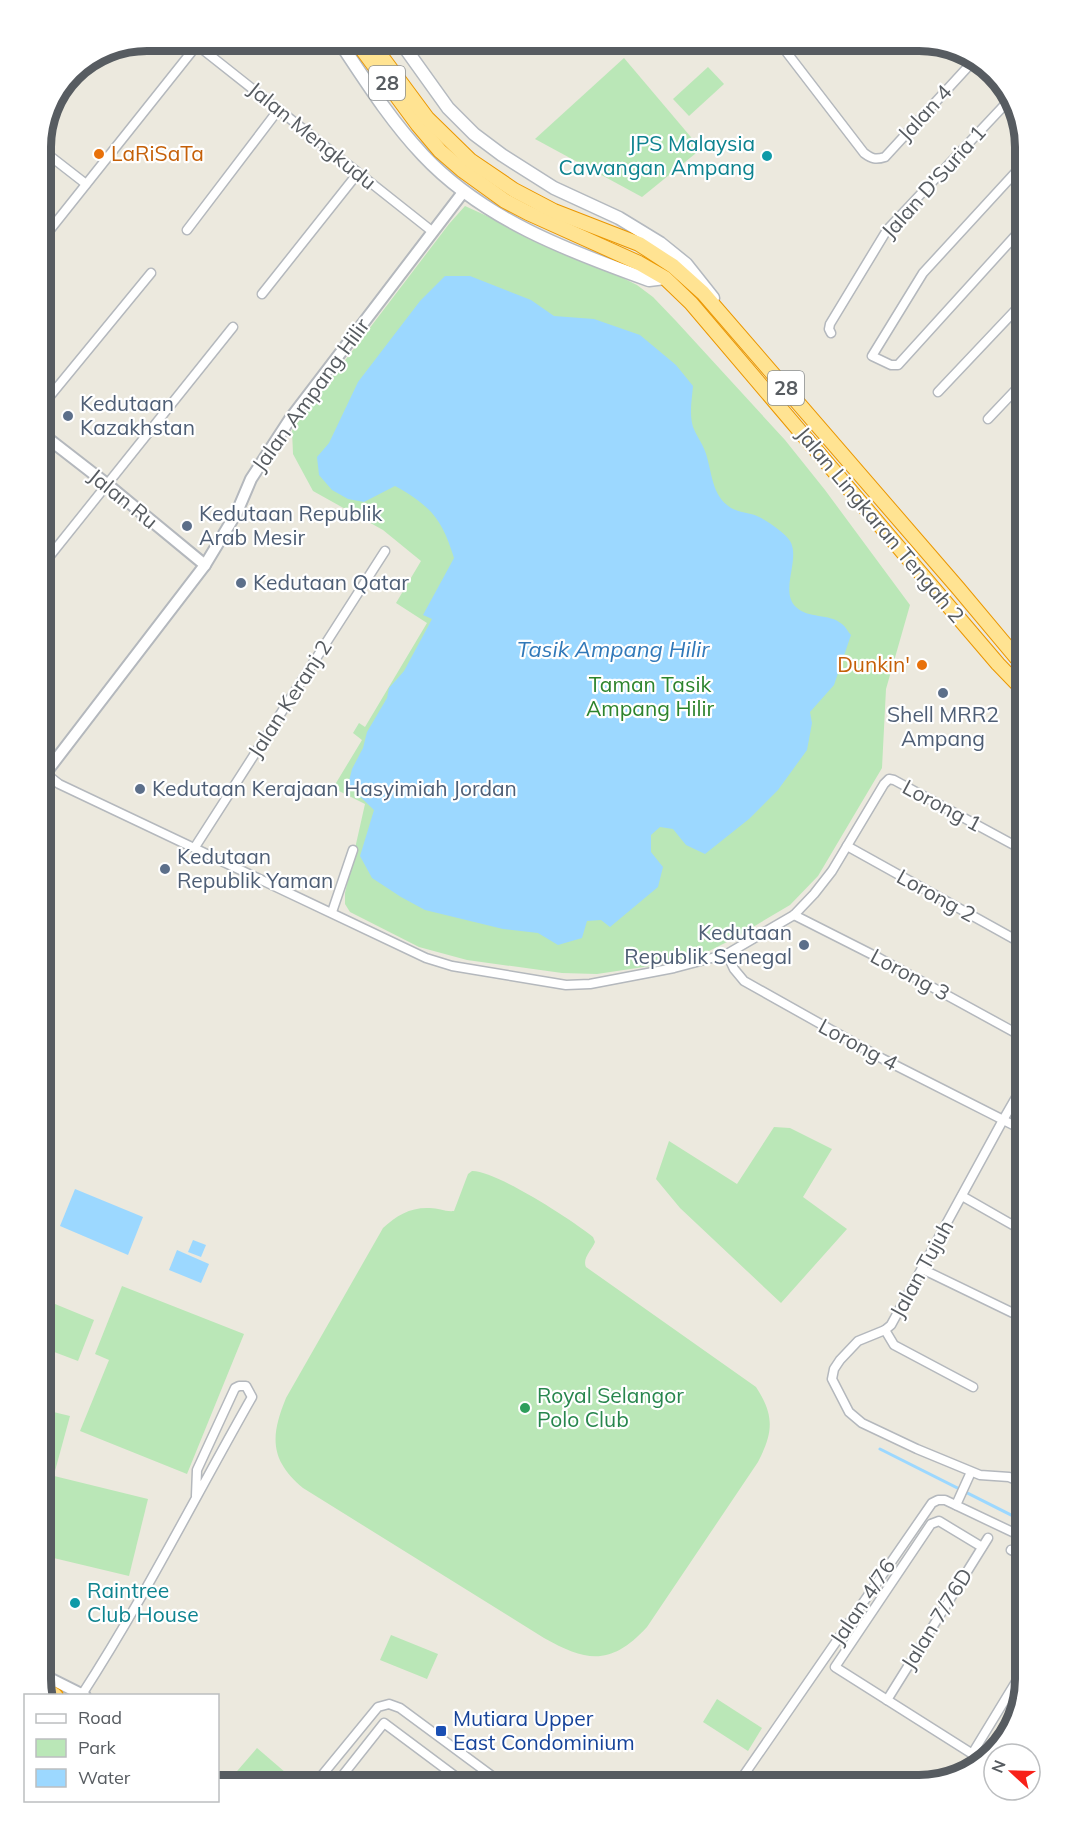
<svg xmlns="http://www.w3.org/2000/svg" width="1066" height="1826" font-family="Mulish,sans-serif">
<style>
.green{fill:#bae7b7}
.water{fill:#9cd8ff}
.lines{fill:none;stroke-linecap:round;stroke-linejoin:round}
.stream{stroke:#9cd8ff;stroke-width:3}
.minor-casing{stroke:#b4b8bd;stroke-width:11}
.tertiary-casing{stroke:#b4b8bd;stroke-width:14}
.secondary-casing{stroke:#b4b9bf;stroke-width:15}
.trunk-casing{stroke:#eb9700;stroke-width:16}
.motorway-casing{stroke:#eb9700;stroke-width:18}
.minor{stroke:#fff;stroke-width:8}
.tertiary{stroke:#fff;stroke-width:10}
.secondary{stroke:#fff;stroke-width:12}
.trunk{stroke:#ffe392;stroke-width:14}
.motorway{stroke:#ffda83;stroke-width:15}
.food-dot{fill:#e8710a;stroke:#fff;stroke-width:2}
.culture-dot{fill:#0f9aa8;stroke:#fff;stroke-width:2}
.service-dot{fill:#5c6f8a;stroke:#fff;stroke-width:2}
.leisure-dot{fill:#2e9e5b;stroke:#fff;stroke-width:2}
.transit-dot{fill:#1a4fb4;stroke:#fff;stroke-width:2}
.labels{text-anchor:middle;stroke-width:4.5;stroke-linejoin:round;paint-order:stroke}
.shield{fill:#fff;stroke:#898d90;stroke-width:1.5}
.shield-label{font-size:20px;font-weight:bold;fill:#575c61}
.street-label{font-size:21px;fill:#575c61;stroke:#fff}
.culture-label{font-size:21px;fill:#0d838f;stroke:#fff;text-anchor:end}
.food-label{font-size:21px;fill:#c56008;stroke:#fff;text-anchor:start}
.service-label{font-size:21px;fill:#4e5e75;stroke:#fff;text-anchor:start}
.park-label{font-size:21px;fill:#2d842d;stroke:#fff}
.leisure-label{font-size:21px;fill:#27864d;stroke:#fff;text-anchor:start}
.transit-label{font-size:21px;fill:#164399;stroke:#fff;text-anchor:start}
.water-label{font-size:22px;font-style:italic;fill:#3179b9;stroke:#fff}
.rim{fill:none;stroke:#575c61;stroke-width:8}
</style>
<rect width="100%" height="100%" fill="#ece9de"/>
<!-- green -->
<g class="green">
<path d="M 624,58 L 701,149 L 642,197 L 535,139 Z"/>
<path d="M 708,67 L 724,84 L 689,116 L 673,99 Z"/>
<path d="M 465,206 L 617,275 L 637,285 L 653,297 L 676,321 L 785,440 L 825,490 L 910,605 L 886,689 L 882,768 L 818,876 L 790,905 L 731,940 L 709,951 L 657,965 L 597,974 L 562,973 L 467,960 L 419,947 L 350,912 L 345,904 L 345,893 L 365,804 L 333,788 L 362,740 L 353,733 L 359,723 L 365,727 L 427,623 L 396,603 L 421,561 L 383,530 L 313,491 L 293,454 L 292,430 L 449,224 Z"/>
<path d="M 774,1127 L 790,1128 L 832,1149 L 803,1197 L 847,1229 L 781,1303 L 680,1208 L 656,1179 L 669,1141 L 737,1184 Z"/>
<path d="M 472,1171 C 495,1170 574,1221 593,1237 L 595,1242 C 592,1250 582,1258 586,1267 L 756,1387 C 775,1416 773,1433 758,1462 L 647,1627 C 612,1665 588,1663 544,1638 L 303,1488 C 270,1460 270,1437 286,1398 L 383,1228 C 397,1215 411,1207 430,1208 C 438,1208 446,1212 454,1211 L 468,1174 Z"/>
<path d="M 122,1286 L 244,1334 L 187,1474 L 80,1431 L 109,1360 L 95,1354 Z"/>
<path d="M 55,1304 L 94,1320 L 78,1361 L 41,1347 L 41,1340 Z"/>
<path d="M 41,1409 L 70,1416 L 55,1471 L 41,1467 Z"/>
<path d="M 46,1474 L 148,1499 L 129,1576 L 41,1555 L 41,1495 Z"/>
<path d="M 391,1635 L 438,1654 L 427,1679 L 380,1660 Z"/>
<path d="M 717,1699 L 762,1728 L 748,1751 L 703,1722 Z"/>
<path d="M 257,1748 L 300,1785 L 225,1785 Z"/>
</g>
<!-- water -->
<g class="water">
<path d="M 445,276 L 470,276 L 531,300 L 554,316 L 594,319 L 640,335 L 676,365 L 693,386 C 692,399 689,413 693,427 C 696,435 702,443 705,451 C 712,470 711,492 727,505 C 736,513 748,512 757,516 C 766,520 785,533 790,541 C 801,559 779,591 796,607 C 808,619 829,613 842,624 C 846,627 848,632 851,635 L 834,685 L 810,712 L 812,723 L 807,750 L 778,790 L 749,819 L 705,854 L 686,845 L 673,829 L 660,827 L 651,835 L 651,852 L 663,867 L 658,887 L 610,927 L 601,920 L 587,921 L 582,938 L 558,945 L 538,933 L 503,929 L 425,910 L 401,897 L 372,878 L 360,856 L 374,810 L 348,785 L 352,769 L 363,748 L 367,732 L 387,698 L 389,688 L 404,671 L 432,619 L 423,615 L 454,558 C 442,519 431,506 395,486 L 364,502 L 348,499 L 332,490 L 319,475 L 317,457 L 329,443 L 358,382 L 420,301 Z"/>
<path d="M 75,1189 L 143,1217 L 128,1255 L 60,1226 Z"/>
<path d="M 193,1240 L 206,1245 L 201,1257 L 188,1252 Z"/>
<path d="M 177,1250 L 209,1264 L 201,1283 L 169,1270 Z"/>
</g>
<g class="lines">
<!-- stream -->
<path class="stream" d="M 880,1449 L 1025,1522"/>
<!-- minor casing -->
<g class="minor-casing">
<g id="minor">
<path d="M 192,41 L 433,232"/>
<path d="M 778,41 L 864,153 C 872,159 876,160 885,157 L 976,58"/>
<path d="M 41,149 L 86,184"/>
<path d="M 1025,225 L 898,365 L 891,365 L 872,356 L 923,273 L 1025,162"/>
<path d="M 187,230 L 279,109"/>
<path d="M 41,241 L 197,45"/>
<path d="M 262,294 L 358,173"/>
<path d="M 831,333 L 829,329 L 830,324 L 887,230 L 1012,97"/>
<path d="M 938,392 L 1025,300"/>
<path d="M 41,407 L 151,273"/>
<path d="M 988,419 L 1025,380"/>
<path d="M 41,567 L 233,327"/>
<path d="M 45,773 L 59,784 L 426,958 L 452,966 L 566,985 L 590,984 L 674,968 L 727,954 L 794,915 L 814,894 L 832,871 L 884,784 L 889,779 L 894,780 L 1025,851"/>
<path d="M 847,846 L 1025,945"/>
<path d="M 195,847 L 385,551"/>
<path d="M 332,912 L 353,850"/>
<path d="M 794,915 L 879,958 L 1025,1038"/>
<path d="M 727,954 L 734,969 L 744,981 L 883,1059 L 1025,1131"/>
<path d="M 962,1196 L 1025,1232"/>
<path d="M 922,1269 L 1017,1315"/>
<path d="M 885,1330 L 894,1345 L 973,1387"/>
<path d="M 1025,1484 L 1009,1477 L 980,1475 L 917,1449 L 862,1423 L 849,1412 L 832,1379 L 834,1369 L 840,1360 L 858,1341 L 885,1330 L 891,1325 L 1003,1120 L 1025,1082"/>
<path d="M 956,1505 L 971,1472"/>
<path d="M 982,1547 L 939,1521 L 931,1524 L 835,1667 L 982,1760"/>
<path d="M 1011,1550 L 1025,1557"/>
<path d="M 81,1696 C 144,1599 195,1497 252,1397 L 246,1386 L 239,1386 L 235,1388 L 197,1470 L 196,1496"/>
<path d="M 887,1700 L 988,1538"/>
<path d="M 972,1754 L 1025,1667"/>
<path d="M 314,1785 L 378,1707 L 389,1704 L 400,1708 L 496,1779 L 512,1785"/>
<path d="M 335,1785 L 384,1723 L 467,1785"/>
<path d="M 737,1785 L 932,1503 L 938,1500 L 945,1500 L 1025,1538"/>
</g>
</g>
<!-- tertiary casing -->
<g class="tertiary-casing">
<g id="tertiary">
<path d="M 41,433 L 108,485 L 205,565"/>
<path d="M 41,779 L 205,565 L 237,512 L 251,479 L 290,419 L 464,191"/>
<path d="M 41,1674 L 85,1696"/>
</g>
</g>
<!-- secondary casing -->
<g class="secondary-casing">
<g id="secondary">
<path d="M 339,41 C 365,80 390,120 423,155 C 483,219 568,251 649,280 L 665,278"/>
<path d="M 400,41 L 448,108 L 474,134 L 502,155 L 554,188 L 619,218 L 660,243 L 686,264 L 713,298"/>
</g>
</g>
<!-- trunk casing -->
<g class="trunk-casing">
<g id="trunk">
<path d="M 356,41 L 418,125 L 440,151 L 462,170 L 505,201 L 528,213 L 639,263 L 665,278 L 691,303 L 963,623 L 998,664 L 1025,692"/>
<path d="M 370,41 L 427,118 L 470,160 L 514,190 L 554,211 L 639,244 L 673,266 L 703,293 L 958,588 L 1025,668"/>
</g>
</g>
<!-- motorway casing -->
<g class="motorway-casing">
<path id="motorway" d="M 43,1688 L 55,1696"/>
</g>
<!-- minor -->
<use href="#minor" class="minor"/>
<!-- tertiary -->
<use href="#tertiary" class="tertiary"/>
<!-- secondary -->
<use href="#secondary" class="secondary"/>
<!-- trunk -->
<use href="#trunk" class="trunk"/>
<!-- motorway -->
<use href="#motorway" class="motorway"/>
</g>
<!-- markers -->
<g class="food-dot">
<circle cx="99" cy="154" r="6"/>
<circle cx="922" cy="665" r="6"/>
</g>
<g class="culture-dot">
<circle cx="767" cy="156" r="6"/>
<circle cx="75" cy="1603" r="6"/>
</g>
<g class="service-dot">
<circle cx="68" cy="416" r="6"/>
<circle cx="187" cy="526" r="6"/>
<circle cx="241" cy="583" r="6"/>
<circle cx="943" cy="693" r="6"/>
<circle cx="140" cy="789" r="6"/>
<circle cx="165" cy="869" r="6"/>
<circle cx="804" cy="945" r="6"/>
</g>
<circle class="leisure-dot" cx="525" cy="1408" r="6"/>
<rect class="transit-dot" x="435" y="1725" width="12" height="12" rx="3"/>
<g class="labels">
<!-- shield labels -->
<g class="shield">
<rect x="369" y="66" width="36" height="34" rx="4.5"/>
<rect x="768" y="371" width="36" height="34" rx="4.5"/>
</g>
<g class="shield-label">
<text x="387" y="90">28</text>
<text x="786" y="395">28</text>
</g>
<!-- street labels -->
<g class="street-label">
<text transform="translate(925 113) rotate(-47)" y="7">Jalan 4</text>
<text transform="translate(312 136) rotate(39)" y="7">Jalan Mengkudu</text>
<text transform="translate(934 182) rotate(-48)" y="7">Jalan D'Suria 1</text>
<text transform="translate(311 395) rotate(-54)" y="7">Jalan Ampang Hilir</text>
<text transform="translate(123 499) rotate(39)" y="7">Jalan Ru</text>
<text transform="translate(880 525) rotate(50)" y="7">Jalan Lingkaran Tengah 2</text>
<text transform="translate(290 699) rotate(-57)" y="7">Jalan Keranj 2</text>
<text transform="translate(942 806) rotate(28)" y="7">Lorong 1</text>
<text transform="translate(936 896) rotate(29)" y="7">Lorong 2</text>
<text transform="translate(910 975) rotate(28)" y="7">Lorong 3</text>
<text transform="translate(858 1045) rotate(28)" y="7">Lorong 4</text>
<text transform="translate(922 1269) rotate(-61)" y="7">Jalan Tujuh</text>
<text transform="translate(863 1602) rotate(-56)" y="7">Jalan 4/76</text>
<text transform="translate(937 1619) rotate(-58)" y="7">Jalan 7/76D</text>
</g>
<!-- culture labels -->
<g class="culture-label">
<text x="755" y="151">JPS Malaysia<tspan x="755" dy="24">Cawangan Ampang</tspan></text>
<text x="87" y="1598" text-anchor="start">Raintree<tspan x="87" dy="24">Club House</tspan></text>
</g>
<!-- food labels -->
<g class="food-label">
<text x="111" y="161">LaRiSaTa</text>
<text x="910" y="672" text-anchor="end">Dunkin'</text>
</g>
<!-- service labels -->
<g class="service-label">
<text x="80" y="411">Kedutaan<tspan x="80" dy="24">Kazakhstan</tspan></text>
<text x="199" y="521">Kedutaan Republik<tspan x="199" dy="24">Arab Mesir</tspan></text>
<text x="253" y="590">Kedutaan Qatar</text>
<text x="943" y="722" text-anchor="middle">Shell MRR2<tspan x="943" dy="24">Ampang</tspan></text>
<text x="152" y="796">Kedutaan Kerajaan Hasyimiah Jordan</text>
<text x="177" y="864">Kedutaan<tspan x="177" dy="24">Republik Yaman</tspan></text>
<text x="792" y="940" text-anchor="end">Kedutaan<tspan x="792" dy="24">Republik Senegal</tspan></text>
</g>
<!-- park labels -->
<g class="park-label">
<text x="650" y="692">Taman Tasik<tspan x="650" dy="24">Ampang Hilir</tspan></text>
</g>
<!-- leisure labels -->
<g class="leisure-label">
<text x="537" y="1403">Royal Selangor<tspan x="537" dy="24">Polo Club</tspan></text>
</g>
<!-- transit labels -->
<g class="transit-label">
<text x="453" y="1726">Mutiara Upper<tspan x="453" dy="24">East Condominium</tspan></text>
</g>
<!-- water labels -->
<g class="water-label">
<text x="613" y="657">Tasik Ampang Hilir</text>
</g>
</g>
<!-- crop -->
<path d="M0 0H1066V1826H0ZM147 51H919A96 96 0 0 1 1015 147V1679A96 96 0 0 1 919 1775H147A96 96 0 0 1 51 1679V147A96 96 0 0 1 147 51Z" fill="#fff" fill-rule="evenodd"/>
<path class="rim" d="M147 51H919A96 96 0 0 1 1015 147V1679A96 96 0 0 1 919 1775H147A96 96 0 0 1 51 1679V147A96 96 0 0 1 147 51Z"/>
<!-- legend -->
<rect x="24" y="1694" width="195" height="108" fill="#ffffff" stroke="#bcbec0" stroke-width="1.5"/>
<rect x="36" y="1714" width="30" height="9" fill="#ffffff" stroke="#bcbec0" stroke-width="1.5"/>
<text x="78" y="1724" font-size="18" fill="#575c61">Road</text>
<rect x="36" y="1739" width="30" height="18" fill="#bae7b7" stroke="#bcbec0" stroke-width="1.5"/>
<text x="78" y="1754" font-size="18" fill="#575c61">Park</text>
<rect x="36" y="1769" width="30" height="18" fill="#9cd8ff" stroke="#bcbec0" stroke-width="1.5"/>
<text x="78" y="1784" font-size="18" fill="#575c61">Water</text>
<!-- north arrow -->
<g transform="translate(1012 1772) rotate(292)"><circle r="28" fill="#ffffff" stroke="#bcbec0" stroke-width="1.5"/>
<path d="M0-4.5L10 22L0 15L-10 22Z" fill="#f82019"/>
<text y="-9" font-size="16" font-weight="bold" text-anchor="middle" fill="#575c61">N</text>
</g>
</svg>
